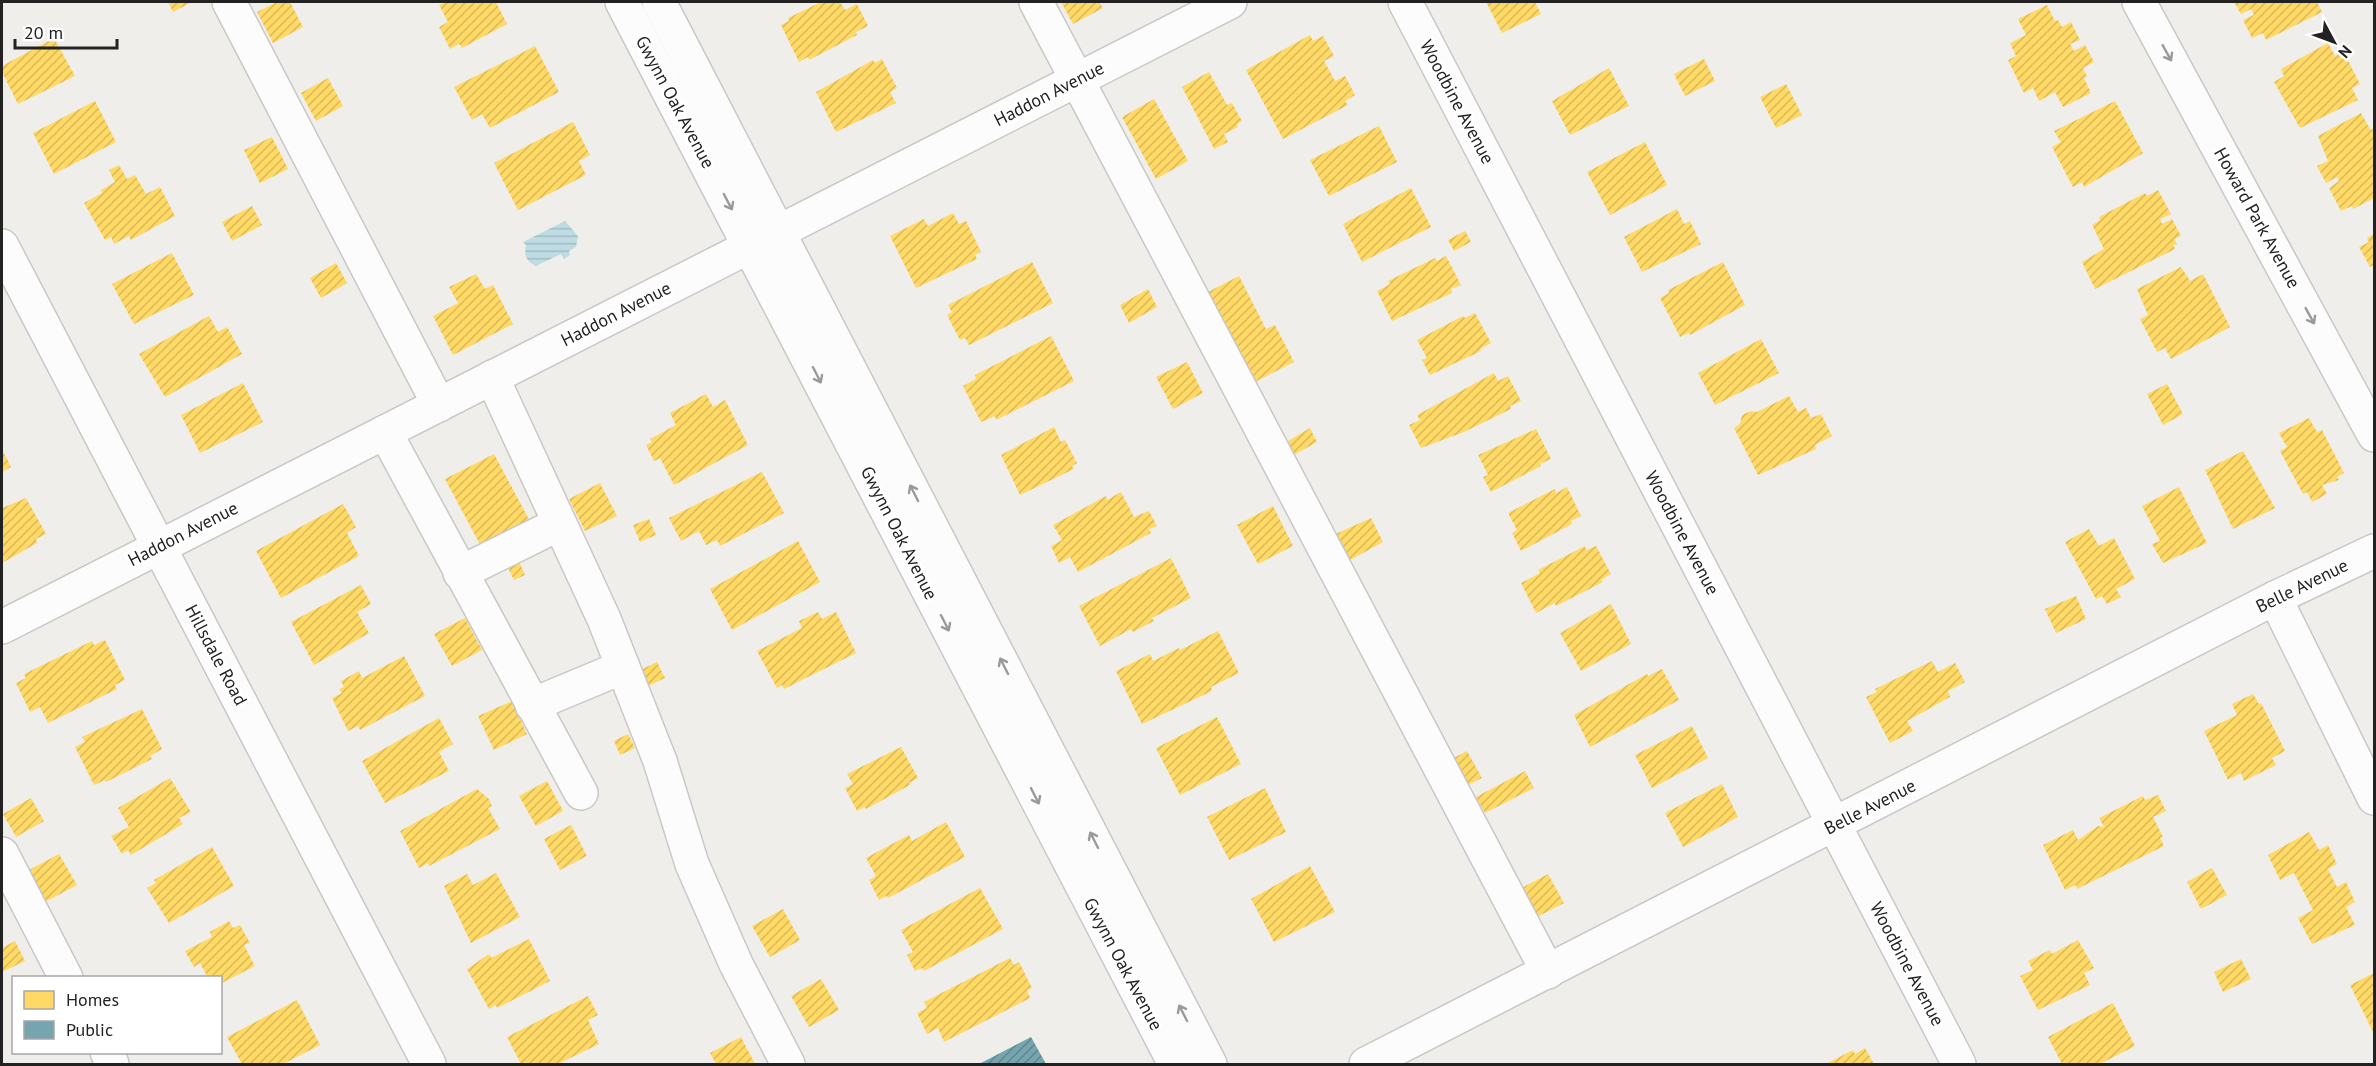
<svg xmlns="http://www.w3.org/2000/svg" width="2376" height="1066" font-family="'PT Sans',sans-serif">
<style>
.water{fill:url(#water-rules)}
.homes{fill:url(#homes-hatch)}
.public{fill:url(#public-hatch)}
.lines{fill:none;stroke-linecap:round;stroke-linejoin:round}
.minor-casing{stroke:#c9c8c7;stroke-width:36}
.minor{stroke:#fdfcfc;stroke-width:33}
.oneway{stroke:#9a9a9a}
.labels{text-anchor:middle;stroke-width:6;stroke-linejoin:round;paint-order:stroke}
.street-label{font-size:18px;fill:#222;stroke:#fff}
</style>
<defs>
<pattern id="water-rules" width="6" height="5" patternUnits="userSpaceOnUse" patternTransform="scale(1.5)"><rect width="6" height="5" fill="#bfdbe3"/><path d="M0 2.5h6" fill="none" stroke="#a4bcc2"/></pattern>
<pattern id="homes-hatch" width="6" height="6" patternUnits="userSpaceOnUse" patternTransform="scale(1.5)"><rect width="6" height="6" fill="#ffd966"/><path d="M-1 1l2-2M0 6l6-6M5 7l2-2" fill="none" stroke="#daba58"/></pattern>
<pattern id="public-hatch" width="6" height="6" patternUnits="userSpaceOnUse" patternTransform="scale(1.5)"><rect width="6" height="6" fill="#76a5af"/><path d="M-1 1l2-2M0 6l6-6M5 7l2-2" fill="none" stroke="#60868e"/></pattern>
</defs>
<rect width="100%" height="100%" fill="#f0eeeb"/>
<!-- water -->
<path class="water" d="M 565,221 L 578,236 L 576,247 L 569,251 L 570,255 L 564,259 L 561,254 L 536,266 C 526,261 524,256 526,245 L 523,242 Z"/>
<!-- homes -->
<g class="homes">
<path d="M 168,2 L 192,2 L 173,12 Z"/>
<path d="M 277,2 L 290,2 L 303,27 L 273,43 L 257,12 Z"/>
<path d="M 447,2 L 496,2 L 507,24 L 462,48 L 459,44 L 450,49 L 439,27 L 448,22 L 439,5 Z"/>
<path d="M 821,2 L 840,2 L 845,10 L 857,4 L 868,26 L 856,32 L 857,35 L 809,60 L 808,57 L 799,62 L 781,25 L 789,21 L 788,18 Z"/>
<path d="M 1061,2 L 1099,2 L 1103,8 L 1073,24 Z"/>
<path d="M 1486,2 L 1535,2 L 1541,14 L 1502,33 Z"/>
<path d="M 2234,2 L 2317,2 L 2322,12 L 2266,40 L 2263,33 L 2252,38 L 2243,20 L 2254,15 L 2251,9 L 2241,14 Z"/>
<path d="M 2047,5 L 2055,21 L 2058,20 L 2062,27 L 2071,22 L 2080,40 L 2070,44 L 2074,51 L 2085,45 L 2094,62 L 2083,68 L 2087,77 L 2084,78 L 2091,93 L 2063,107 L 2055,92 L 2039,101 L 2033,88 L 2024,93 L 2008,60 L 2016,56 L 2010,43 L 2026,35 L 2018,19 Z"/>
<path d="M 1310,35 L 1313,41 L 1323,36 L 1334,56 L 1324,61 L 1335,81 L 1345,76 L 1355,95 L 1345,101 L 1348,105 L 1283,139 L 1246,70 Z"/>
<path d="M 54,38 L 75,76 L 18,104 L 2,72 L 2,66 Z"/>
<path d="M 2328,43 L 2335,56 L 2343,51 L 2360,84 L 2352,88 L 2358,100 L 2300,128 L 2274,82 L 2284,76 L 2281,69 Z"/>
<path d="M 535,46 L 559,92 L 490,128 L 482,114 L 472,120 L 454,87 Z"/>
<path d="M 882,59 L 897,88 L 890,92 L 896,103 L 836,132 L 816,92 L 873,60 L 875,63 Z"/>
<path d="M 1704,59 L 1715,81 L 1685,96 L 1674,74 Z"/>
<path d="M 1609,68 L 1629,106 L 1570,135 L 1552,101 Z"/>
<path d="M 1209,72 L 1227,105 L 1232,103 L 1242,121 L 1237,124 L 1238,127 L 1224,134 L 1228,142 L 1214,149 L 1182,87 Z"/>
<path d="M 328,78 L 343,106 L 316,121 L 301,93 Z"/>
<path d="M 1786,84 L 1802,115 L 1776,128 L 1760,97 Z"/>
<path d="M 1154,99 L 1188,161 L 1156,179 L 1122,117 Z"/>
<path d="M 95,101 L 116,142 L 54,174 L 33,133 Z"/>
<path d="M 2115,101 L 2143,153 L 2084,187 L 2082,182 L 2073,187 L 2052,147 L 2061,142 L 2054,131 Z"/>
<path d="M 2361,113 L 2370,129 L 2374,130 L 2374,198 L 2353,209 L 2352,206 L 2341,211 L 2329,188 L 2339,181 L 2337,177 L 2326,183 L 2317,166 L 2328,161 L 2318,136 Z"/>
<path d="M 573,122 L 590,155 L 579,161 L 586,175 L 518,210 L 494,163 Z"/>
<path d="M 1379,126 L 1397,162 L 1329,196 L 1310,160 Z"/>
<path d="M 272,137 L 288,169 L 260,183 L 244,150 Z"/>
<path d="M 1645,142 L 1667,185 L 1610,215 L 1587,172 Z"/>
<path d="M 119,165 L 127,179 L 135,175 L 146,194 L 160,187 L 175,216 L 131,240 L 129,236 L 114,244 L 111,237 L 105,240 L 84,203 L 102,193 L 101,190 L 115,182 L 109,170 Z"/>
<path d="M 1411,188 L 1431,227 L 1362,262 L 1343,224 Z"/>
<path d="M 2158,190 L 2171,214 L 2160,219 L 2162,224 L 2172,219 L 2181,236 L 2174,239 L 2177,244 L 2173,245 L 2175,249 L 2095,289 L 2082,262 L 2104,249 L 2092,225 L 2100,220 L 2099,217 L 2145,193 L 2147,196 Z"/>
<path d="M 252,206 L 262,225 L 232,241 L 222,222 Z"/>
<path d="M 1677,209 L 1684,224 L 1690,221 L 1701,244 L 1642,272 L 1624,237 Z"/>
<path d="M 953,213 L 959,224 L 966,221 L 981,252 L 975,255 L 977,259 L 916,288 L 890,236 L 924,219 L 928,226 Z"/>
<path d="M 1465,231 L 1471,242 L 1454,251 L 1448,240 Z"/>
<path d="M 2374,234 L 2374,265 L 2370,267 L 2359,247 L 2369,242 L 2367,238 Z"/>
<path d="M 172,253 L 194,295 L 134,324 L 112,284 Z"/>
<path d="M 1446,256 L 1461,285 L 1451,289 L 1452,293 L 1392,321 L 1377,291 L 1390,284 L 1388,281 L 1435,258 L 1437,261 Z"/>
<path d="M 1032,262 L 1053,303 L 969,345 L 965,338 L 960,340 L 947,315 L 952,312 L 948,305 Z"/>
<path d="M 1723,262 L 1745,305 L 1690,335 L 1689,333 L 1680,337 L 1660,298 L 1669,293 L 1668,290 Z"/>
<path d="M 336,263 L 347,283 L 321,298 L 310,278 Z"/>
<path d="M 2181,267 L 2190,281 L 2203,274 L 2230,327 L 2171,359 L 2165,348 L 2157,352 L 2140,319 L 2148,315 L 2137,289 Z"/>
<path d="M 476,274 L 485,289 L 493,285 L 513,324 L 453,355 L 433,316 L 458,303 L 449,287 Z"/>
<path d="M 1239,276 L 1266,329 L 1275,325 L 1294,362 L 1251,384 L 1204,294 Z"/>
<path d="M 1148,289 L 1157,307 L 1129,323 L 1120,305 Z"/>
<path d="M 1475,313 L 1491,343 L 1480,349 L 1481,351 L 1430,375 L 1422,360 L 1427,358 L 1417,340 L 1463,316 L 1465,318 Z"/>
<path d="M 209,316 L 218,332 L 227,327 L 242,354 L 165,397 L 139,354 Z"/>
<path d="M 1051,336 L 1074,381 L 996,420 L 995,416 L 981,422 L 963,386 L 976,379 L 975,375 Z"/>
<path d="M 1761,339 L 1779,373 L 1715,405 L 1698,373 Z"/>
<path d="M 1187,362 L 1203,393 L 1173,409 L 1156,377 Z"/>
<path d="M 1494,373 L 1498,381 L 1508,376 L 1521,401 L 1510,406 L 1511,409 L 1464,432 L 1421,448 L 1409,425 L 1420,420 L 1417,415 Z"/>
<path d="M 243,383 L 263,422 L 200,453 L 181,415 Z"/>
<path d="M 2167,384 L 2183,414 L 2163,425 L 2147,394 Z"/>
<path d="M 706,394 L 713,407 L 725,400 L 748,445 L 674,485 L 660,458 L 654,461 L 646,445 L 652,442 L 650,439 L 676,425 L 670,413 Z"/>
<path d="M 1789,396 L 1798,412 L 1806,408 L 1811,418 L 1821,414 L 1832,436 L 1815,445 L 1816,449 L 1758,475 L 1734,428 L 1740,424 L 1742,415 L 1751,411 L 1757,412 Z"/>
<path d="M 2309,418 L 2317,432 L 2322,430 L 2344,473 L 2337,477 L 2339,480 L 2322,485 L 2327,494 L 2312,502 L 2307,492 L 2303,494 L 2280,451 L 2287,447 L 2279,433 Z"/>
<path d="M 1054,427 L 1061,442 L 1065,440 L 1077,463 L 1072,466 L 1074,469 L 1020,495 L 1001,455 Z"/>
<path d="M 1310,428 L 1317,442 L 1290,457 L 1283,444 Z"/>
<path d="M 1536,429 L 1551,459 L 1540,464 L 1541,466 L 1491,492 L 1483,477 L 1488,475 L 1478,455 Z"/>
<path d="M 2,449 L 11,467 L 2,472 Z"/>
<path d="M 2243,451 L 2275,508 L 2233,529 L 2205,470 Z"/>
<path d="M 494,454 L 532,525 L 483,550 L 445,479 Z"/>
<path d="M 762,472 L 784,513 L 720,546 L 717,540 L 706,545 L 699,531 L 681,541 L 669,518 Z"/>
<path d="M 600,483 L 617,516 L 585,531 L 569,499 Z"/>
<path d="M 1567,487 L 1581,516 L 1571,521 L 1572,524 L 1521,551 L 1512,533 L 1517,530 L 1508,513 L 1555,489 L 1556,493 Z"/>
<path d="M 2179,487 L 2207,543 L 2163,563 L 2152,544 L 2160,541 L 2142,506 Z"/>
<path d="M 1121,492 L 1134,517 L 1149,511 L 1157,526 L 1149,529 L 1151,533 L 1078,572 L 1070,557 L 1059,563 L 1051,546 L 1062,540 L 1053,525 L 1106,496 L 1107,500 Z"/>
<path d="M 26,498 L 46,534 L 36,539 L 37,543 L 2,563 L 2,508 Z"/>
<path d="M 343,504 L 356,527 L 347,533 L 359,556 L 281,598 L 256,551 Z"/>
<path d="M 1273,506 L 1293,546 L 1258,564 L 1237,525 Z"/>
<path d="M 1371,518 L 1383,542 L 1343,564 L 1329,537 Z"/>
<path d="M 649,519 L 656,535 L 640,542 L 633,525 Z"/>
<path d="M 2089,529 L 2099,546 L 2114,538 L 2135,579 L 2116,589 L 2121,597 L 2107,604 L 2102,596 L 2096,599 L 2065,542 Z"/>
<path d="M 798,541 L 820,582 L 732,630 L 710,589 Z"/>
<path d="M 1585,546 L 1586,550 L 1596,546 L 1611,574 L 1601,580 L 1603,582 L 1556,606 L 1555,603 L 1536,613 L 1521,583 L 1540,573 L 1538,570 Z"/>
<path d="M 1171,558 L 1191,598 L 1152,618 L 1154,621 L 1133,632 L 1131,629 L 1100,646 L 1079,606 Z"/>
<path d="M 518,559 L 525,575 L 514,580 L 506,564 Z"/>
<path d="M 361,585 L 371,604 L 357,612 L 369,633 L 314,665 L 291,622 Z"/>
<path d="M 2076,596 L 2086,619 L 2056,633 L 2045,609 Z"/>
<path d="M 1611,604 L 1631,644 L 1581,671 L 1560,633 Z"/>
<path d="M 818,612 L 822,619 L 836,612 L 856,653 L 784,689 L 782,685 L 777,688 L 757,651 L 802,628 L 799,621 Z"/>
<path d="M 465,618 L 482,650 L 452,666 L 434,634 Z"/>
<path d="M 1218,631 L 1239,673 L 1211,687 L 1212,691 L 1142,724 L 1116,671 L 1150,654 L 1153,661 L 1179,648 L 1180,650 Z"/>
<path d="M 105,640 L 125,680 L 115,685 L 117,689 L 48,723 L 40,707 L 30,712 L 16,683 L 26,678 L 24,674 L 92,641 L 94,645 Z"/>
<path d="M 404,656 L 425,696 L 360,730 L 358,726 L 348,731 L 332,698 L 342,693 L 339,689 L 344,687 L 341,681 L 359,671 L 362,678 Z"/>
<path d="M 1932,661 L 1938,672 L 1955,663 L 1965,682 L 1948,691 L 1950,697 L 1907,721 L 1913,731 L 1890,743 L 1866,697 L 1877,692 L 1875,689 Z"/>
<path d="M 657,662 L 665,678 L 646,687 L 638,671 Z"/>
<path d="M 1662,669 L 1679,700 L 1590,747 L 1574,715 L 1647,674 L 1648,676 Z"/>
<path d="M 2253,694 L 2259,704 L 2261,703 L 2285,751 L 2272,758 L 2276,765 L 2244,781 L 2241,773 L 2228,780 L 2204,731 L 2237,715 L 2232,704 Z"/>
<path d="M 512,701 L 527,734 L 494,750 L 478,716 Z"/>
<path d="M 142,709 L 162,749 L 150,756 L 152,759 L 106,782 L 105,780 L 94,785 L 75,747 L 85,742 L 82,737 Z"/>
<path d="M 1217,717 L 1241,764 L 1180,795 L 1156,748 Z"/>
<path d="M 439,718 L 453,744 L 439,752 L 449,771 L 385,803 L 362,761 Z"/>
<path d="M 1692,726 L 1708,758 L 1652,788 L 1635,755 Z"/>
<path d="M 628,734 L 635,748 L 620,755 L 614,741 Z"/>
<path d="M 901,747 L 918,778 L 909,783 L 910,785 L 866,809 L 865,807 L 857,811 L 845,788 L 853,784 L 847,774 Z"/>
<path d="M 1467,751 L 1482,778 L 1462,788 L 1448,761 Z"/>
<path d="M 1525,771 L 1534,788 L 1485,813 L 1476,797 Z"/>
<path d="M 170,778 L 191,812 L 179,818 L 183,824 L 131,855 L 128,850 L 122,854 L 111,836 L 129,827 L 118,808 Z"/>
<path d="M 547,781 L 563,811 L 536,826 L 519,796 Z"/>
<path d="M 1722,784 L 1738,817 L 1683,847 L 1665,813 Z"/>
<path d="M 1265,788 L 1286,832 L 1229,860 L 1207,817 Z"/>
<path d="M 477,789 L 489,799 L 492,806 L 488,808 L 500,829 L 429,866 L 428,863 L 419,868 L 400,831 Z"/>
<path d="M 2158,795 L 2166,811 L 2153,817 L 2163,837 L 2160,838 L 2164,846 L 2077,889 L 2076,885 L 2065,890 L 2043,845 L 2073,830 L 2078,840 L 2098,826 L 2104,827 L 2099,818 L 2143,796 L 2145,800 Z"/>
<path d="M 31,798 L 44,821 L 16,837 L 3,814 Z"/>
<path d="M 946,822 L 965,857 L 888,898 L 886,896 L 879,900 L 869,880 L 876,876 L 866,858 L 909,835 L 912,841 Z"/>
<path d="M 571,825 L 587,856 L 560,870 L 544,839 Z"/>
<path d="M 2309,832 L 2319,850 L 2328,845 L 2337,864 L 2328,869 L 2337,887 L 2346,882 L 2355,902 L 2346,907 L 2355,925 L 2312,944 L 2298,918 L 2313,910 L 2294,873 L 2280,880 L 2268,855 Z"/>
<path d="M 212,847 L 234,886 L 169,923 L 147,888 L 156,883 L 154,880 Z"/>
<path d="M 59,854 L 77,885 L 45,902 L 29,870 Z"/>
<path d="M 1310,866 L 1335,912 L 1274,942 L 1251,899 Z"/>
<path d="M 2212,868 L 2227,895 L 2201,909 L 2187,882 Z"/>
<path d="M 496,873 L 520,917 L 471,943 L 444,886 L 467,874 L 473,885 Z"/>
<path d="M 1548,874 L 1564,903 L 1533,919 L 1516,891 Z"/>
<path d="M 980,888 L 1003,929 L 924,971 L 922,968 L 915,971 L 907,955 L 913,952 L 901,930 Z"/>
<path d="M 783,909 L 800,940 L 770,957 L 752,926 Z"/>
<path d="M 229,921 L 233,928 L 240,925 L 250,943 L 244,945 L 255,966 L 220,984 L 220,978 L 208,978 L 200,963 L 194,967 L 185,951 L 212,937 L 210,932 Z"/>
<path d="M 529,939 L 550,981 L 497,1008 L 496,1005 L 489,1009 L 467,969 L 489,954 L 491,958 Z"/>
<path d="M 2078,940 L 2094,968 L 2084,973 L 2090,985 L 2038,1010 L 2020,976 L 2033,970 L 2028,961 L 2050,950 L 2052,954 Z"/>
<path d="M 15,941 L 25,961 L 2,972 L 2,948 Z"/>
<path d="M 1010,958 L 1014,965 L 1019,962 L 1032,988 L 1027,990 L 1030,998 L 944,1042 L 938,1028 L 927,1034 L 917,1013 L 927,1008 L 924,1002 Z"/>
<path d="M 2241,959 L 2251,979 L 2223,992 L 2214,972 Z"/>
<path d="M 2374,973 L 2374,1034 L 2350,985 Z"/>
<path d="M 821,979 L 839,1010 L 809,1027 L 791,996 Z"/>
<path d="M 588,996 L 598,1015 L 588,1020 L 599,1044 L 558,1064 L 521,1064 L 507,1037 Z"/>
<path d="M 297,1000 L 320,1045 L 283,1064 L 242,1064 L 227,1037 Z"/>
<path d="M 2113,1003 L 2135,1046 L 2100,1064 L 2062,1064 L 2048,1037 Z"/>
<path d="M 741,1037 L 755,1064 L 716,1064 L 710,1053 Z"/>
<path d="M 1865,1048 L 1874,1064 L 1826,1064 L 1853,1050 L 1855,1054 Z"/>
</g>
<!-- public -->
<path class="public" d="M 1031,1037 L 1046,1064 L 979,1064 Z"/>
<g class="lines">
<!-- minor casing -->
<g class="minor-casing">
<g id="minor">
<path d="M 229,2 L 439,405"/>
<path d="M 622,2 L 1175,1064"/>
<path d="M 659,2 L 1210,1064"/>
<path d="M 1036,2 L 1548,972"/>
<path d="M 1405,2 L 1959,1064"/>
<path d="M 2139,2 L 2374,435"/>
<path d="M 2,246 L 429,1064"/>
<path d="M 492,377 L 604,619 L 660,761 L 692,864 L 736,964 L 788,1064"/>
<path d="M 385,432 L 581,793"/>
<path d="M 460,573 L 559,524"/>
<path d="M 2275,598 L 2374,798"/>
<path d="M 2,627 L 1230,2"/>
<path d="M 532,705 L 623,667"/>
<path d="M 2,854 L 66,978"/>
<path d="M 107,1052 L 112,1064"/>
<path d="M 1366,1064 L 2275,598 L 2374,551"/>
</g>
</g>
<!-- minor -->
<use href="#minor" class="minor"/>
</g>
<!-- one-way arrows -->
<defs><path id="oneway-shaft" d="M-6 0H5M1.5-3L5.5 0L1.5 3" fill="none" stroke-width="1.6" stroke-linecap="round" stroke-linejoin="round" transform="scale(1.5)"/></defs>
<g class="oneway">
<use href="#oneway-shaft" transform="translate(2167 53) rotate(61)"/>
<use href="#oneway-shaft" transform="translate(728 202) rotate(62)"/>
<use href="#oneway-shaft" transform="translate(2310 316) rotate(61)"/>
<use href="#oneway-shaft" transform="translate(817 375) rotate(63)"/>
<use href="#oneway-shaft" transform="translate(914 493) rotate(-117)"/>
<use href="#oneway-shaft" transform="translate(945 623) rotate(63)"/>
<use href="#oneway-shaft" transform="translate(1004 666) rotate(-117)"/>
<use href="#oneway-shaft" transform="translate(1035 796) rotate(63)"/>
<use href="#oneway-shaft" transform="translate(1094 840) rotate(-117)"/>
<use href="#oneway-shaft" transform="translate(1183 1013) rotate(-117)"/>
</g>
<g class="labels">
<!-- street labels -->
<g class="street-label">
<text transform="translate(1049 94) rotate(-27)" y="6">Haddon Avenue</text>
<text transform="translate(675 102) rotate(62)" y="6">Gwynn Oak Avenue</text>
<text transform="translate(1457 102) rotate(62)" y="6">Woodbine Avenue</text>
<text transform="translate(2257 218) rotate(61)" y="6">Howard Park Avenue</text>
<text transform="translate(616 314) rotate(-27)" y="6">Haddon Avenue</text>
<text transform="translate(899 533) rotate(63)" y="6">Gwynn Oak Avenue</text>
<text transform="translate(1682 533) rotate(62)" y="6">Woodbine Avenue</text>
<text transform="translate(183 534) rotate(-27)" y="6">Haddon Avenue</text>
<text transform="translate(2302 586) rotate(-26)" y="6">Belle Avenue</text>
<text transform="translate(216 655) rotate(62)" y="6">Hillsdale Road</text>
<text transform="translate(1870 807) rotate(-27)" y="6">Belle Avenue</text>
<text transform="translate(1123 964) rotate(62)" y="6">Gwynn Oak Avenue</text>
<text transform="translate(1907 964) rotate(62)" y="6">Woodbine Avenue</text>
</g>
</g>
<!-- border -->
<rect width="2376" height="1066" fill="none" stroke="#222222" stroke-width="6"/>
<!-- legend -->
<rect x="12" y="976" width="210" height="78" fill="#ffffff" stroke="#a7a7a7" stroke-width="1.5"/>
<rect x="24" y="991" width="30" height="18" fill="#ffd966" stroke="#a7a7a7" stroke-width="1.5"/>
<text x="66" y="1006" font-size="18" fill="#222222">Homes</text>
<rect x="24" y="1021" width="30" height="18" fill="#76a5af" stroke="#a7a7a7" stroke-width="1.5"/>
<text x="66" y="1036" font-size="18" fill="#222222">Public</text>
<!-- north arrow -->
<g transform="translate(2334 42) rotate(131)" stroke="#ffffff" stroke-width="4.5" paint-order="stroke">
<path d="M0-4.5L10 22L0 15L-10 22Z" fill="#222222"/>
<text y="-9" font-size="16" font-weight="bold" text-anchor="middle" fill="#222222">N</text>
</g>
<!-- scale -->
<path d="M15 39v9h102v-9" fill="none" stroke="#222222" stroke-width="3"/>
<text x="24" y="39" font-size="18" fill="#222222" stroke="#ffffff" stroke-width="4.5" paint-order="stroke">20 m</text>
</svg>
